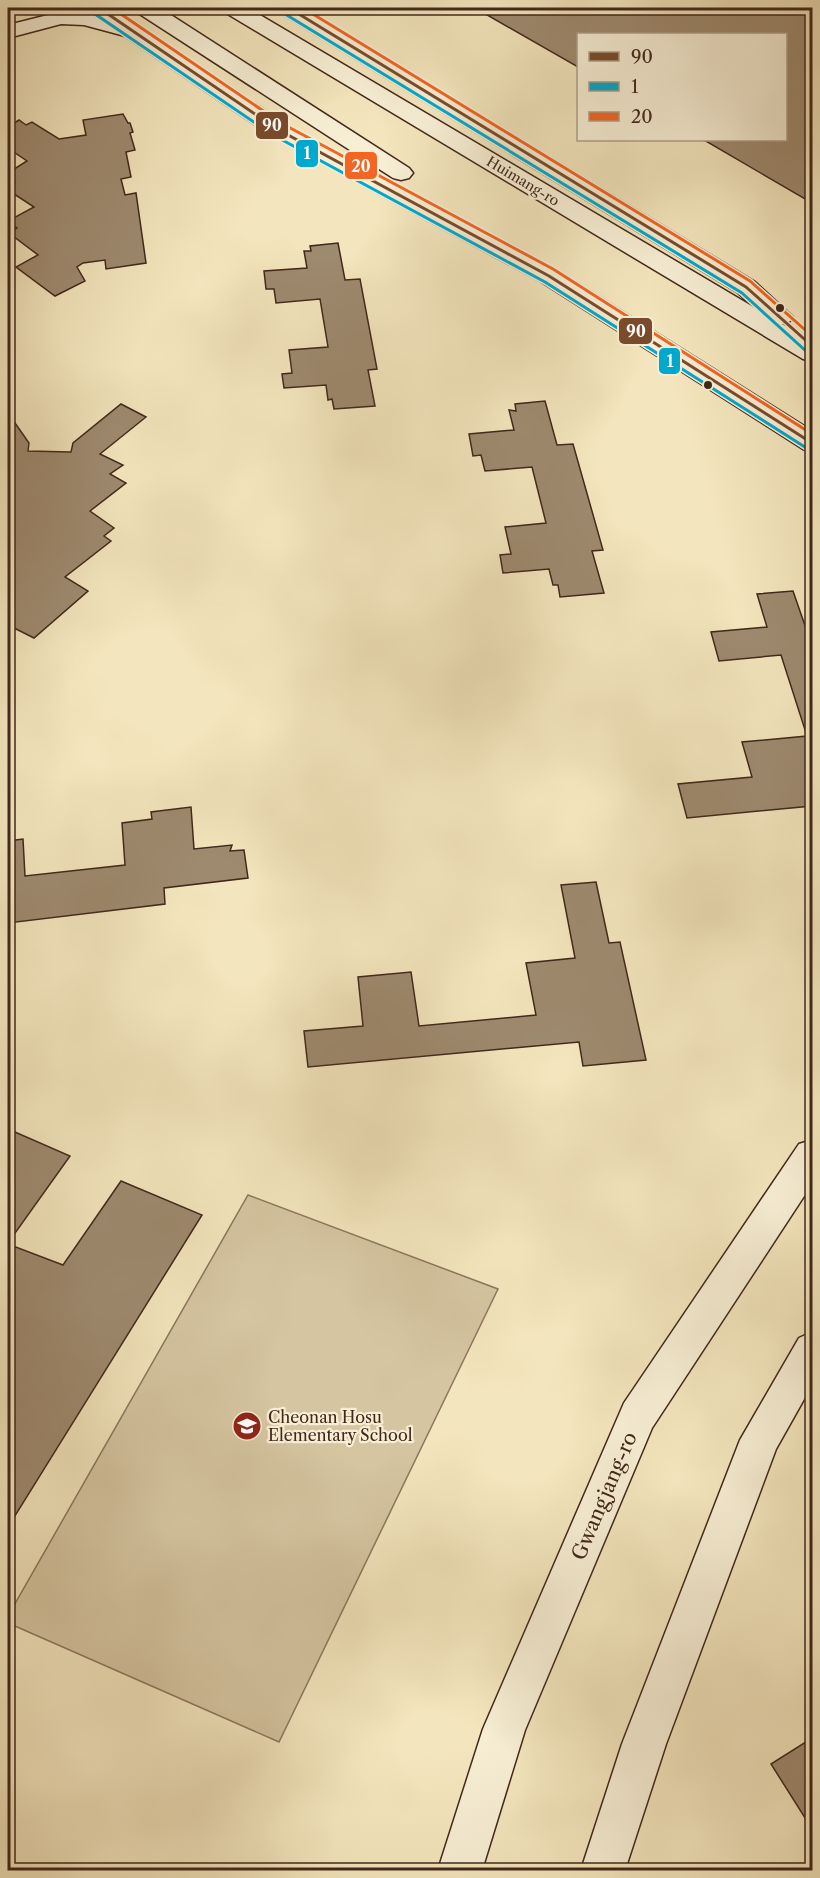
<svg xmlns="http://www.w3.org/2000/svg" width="820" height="1878" font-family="'Libre Caslon Text',serif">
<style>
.green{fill:#d5c5a1;stroke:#8c765e;stroke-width:1.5}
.building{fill:#9e8a6f;stroke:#42281b;stroke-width:1.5}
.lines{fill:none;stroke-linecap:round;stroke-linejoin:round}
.secondary-casing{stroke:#42281b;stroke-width:3}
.secondary{fill:#f7eed4;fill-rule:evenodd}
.bus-1-casing{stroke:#f7eed4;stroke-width:6}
.bus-2-casing{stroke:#f7eed4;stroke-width:6}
.bus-3-casing{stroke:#f7eed4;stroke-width:6}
.bus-1{stroke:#7a4b2a;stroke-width:3}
.bus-2{stroke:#00a9ce;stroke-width:3}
.bus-3{stroke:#f26522;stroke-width:3}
.bus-dot{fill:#42281b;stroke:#f7eed4;stroke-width:2}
.labels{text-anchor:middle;stroke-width:4.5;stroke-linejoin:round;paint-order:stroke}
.far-street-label{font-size:14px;fill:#42281b;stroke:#f7eed4}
.poi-label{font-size:16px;fill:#42281b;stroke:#f7eed4;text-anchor:start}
.near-street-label{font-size:20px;fill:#42281b;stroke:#f7eed4}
.line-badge{stroke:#f7eed4;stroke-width:2}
.badge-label{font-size:16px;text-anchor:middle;font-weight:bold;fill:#fff}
</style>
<rect width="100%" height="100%" fill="#f3e5bd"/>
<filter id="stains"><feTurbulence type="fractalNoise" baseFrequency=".00333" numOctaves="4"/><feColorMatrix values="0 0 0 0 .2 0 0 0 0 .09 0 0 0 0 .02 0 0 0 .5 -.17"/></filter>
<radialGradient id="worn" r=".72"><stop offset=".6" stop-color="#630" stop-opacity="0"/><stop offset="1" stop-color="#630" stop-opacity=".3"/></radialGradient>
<!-- green -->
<path class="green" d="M 248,1195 L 498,1289 L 279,1742 L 8,1623 L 8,1616 Z"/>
<!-- building -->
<g class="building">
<path d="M 475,8 L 812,8 L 812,203 L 704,140 L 786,140 L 786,34 L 578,34 L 578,67 Z"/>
<path d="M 123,114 L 128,123 L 130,123 L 133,132 L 130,133 L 135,150 L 126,152 L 131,177 L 121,179 L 125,195 L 136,193 L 146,263 L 106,269 L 105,260 L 83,263 L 77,267 L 85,281 L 55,296 L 16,267 L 38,255 L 9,233 L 17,228 L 8,221 L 34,207 L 8,190 L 8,186 L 15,182 L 8,177 L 8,173 L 27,161 L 8,148 L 8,127 L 19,120 L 26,125 L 32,122 L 59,139 L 86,135 L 83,120 Z"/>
<path d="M 338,243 L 345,280 L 360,279 L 377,369 L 368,370 L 375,406 L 334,409 L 332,399 L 328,400 L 326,385 L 284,388 L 282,374 L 292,373 L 289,350 L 328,347 L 320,299 L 276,303 L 274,289 L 266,289 L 264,271 L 307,268 L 304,251 L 311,251 L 310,246 Z"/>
<path d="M 545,401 L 557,445 L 573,444 L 603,550 L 592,551 L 604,593 L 560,597 L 558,585 L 553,585 L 549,569 L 503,573 L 500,555 L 511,554 L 505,527 L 546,523 L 532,467 L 485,471 L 481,455 L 473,456 L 469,434 L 514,430 L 509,410 L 516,411 L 515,404 Z"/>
<path d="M 121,404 L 146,417 L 100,454 L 123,465 L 110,474 L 126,483 L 90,511 L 114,528 L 104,536 L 111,541 L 65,577 L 88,591 L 34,638 L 8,625 L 8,413 L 29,443 L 28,451 L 71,452 L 73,443 Z"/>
<path d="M 793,591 L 810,640 L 812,640 L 812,806 L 687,818 L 678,784 L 752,777 L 742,742 L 807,736 L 781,655 L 719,661 L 711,632 L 767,627 L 757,594 Z"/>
<path d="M 191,807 L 194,849 L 232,845 L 230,851 L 244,850 L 248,878 L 164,888 L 165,904 L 8,923 L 8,841 L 23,839 L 25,876 L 125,865 L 122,823 L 152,819 L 151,812 Z"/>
<path d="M 596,882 L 609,943 L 620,942 L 646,1060 L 583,1066 L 579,1042 L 308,1067 L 304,1031 L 363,1026 L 358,977 L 411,972 L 419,1026 L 536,1015 L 526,963 L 575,958 L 561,885 Z"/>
<path d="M 8,1129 L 70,1156 L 8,1243 Z"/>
<path d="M 121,1181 L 202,1215 L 8,1527 L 8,1346 L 10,1342 L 8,1341 L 8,1244 L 63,1265 Z"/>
<path d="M 812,1738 L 812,1829 L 771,1764 Z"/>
</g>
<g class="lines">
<!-- secondary casing -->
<g class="secondary-casing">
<g id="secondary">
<path d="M 89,8 L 113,8 L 285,124 L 558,271 L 812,431 L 812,452 L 803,449 L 540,281 L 269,134 L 125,36 L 84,25 L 61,24 L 8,38 L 8,25 L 60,12 L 95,15 Z"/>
<path d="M 135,8 L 160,8 L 409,168 L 413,173 L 409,178 L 401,180 L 393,178 L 138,13 Z"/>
<path d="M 223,8 L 248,8 L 755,308 L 737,292 L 281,13 L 278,8 L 303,8 L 755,282 L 793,317 L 789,322 L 782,324 L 812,342 L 812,361 L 803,359 L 226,13 Z"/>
<path d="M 812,1140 L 812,1184 L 652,1428 L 525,1730 L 482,1870 L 438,1870 L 483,1729 L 624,1403 L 799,1144 Z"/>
<path d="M 812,1332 L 812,1385 L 776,1449 L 666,1744 L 625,1870 L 581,1870 L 622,1744 L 740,1440 L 799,1338 Z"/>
</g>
</g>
<!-- secondary -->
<use href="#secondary" class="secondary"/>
<!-- bus-1 casing -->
<g class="bus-1-casing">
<g id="bus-1">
<path d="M 99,8 L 277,129 L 549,276 L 812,443"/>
<path d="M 289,8 L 746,287 L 812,346"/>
</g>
</g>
<!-- bus-2 casing -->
<g class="bus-2-casing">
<g id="bus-2">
<path d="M 95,14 L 273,135 L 545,282 L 808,449"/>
<path d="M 285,14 L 742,293 L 807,352"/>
</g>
</g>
<!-- bus-3 casing -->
<g class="bus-3-casing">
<g id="bus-3">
<path d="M 112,8 L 281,123 L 553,269 L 812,434"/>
<path d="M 303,8 L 750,281 L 812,336"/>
</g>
</g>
<!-- bus-1 -->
<use href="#bus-1" class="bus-1"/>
<!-- bus-2 -->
<use href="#bus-2" class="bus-2"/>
<!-- bus-3 -->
<use href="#bus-3" class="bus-3"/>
</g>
<!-- icons -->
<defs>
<g id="school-disc" transform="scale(1.5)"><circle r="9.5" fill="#8f2418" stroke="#f7eed4"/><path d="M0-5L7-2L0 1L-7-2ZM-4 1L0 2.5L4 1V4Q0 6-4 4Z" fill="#fff"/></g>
</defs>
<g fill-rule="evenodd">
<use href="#school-disc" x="247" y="1426"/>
</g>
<!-- markers -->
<g class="bus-dot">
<circle cx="780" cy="308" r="5"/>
<circle cx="708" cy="385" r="5"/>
</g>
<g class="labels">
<!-- far-street labels -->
<g class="far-street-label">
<text transform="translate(523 181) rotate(31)" y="5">Huimang-ro</text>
</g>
<!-- poi labels -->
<g class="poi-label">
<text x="268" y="1423">Cheonan Hosu<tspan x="268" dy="18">Elementary School</tspan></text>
</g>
<!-- near-street labels -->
<g class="near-street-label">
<text transform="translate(604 1496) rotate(-67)" y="7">Gwangjang-ro</text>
</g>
</g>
<g class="line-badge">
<rect x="255" y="111" width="34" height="29" rx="6" fill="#7a4b2a"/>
<rect x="295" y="139" width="24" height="29" rx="6" fill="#00a9ce"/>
<rect x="344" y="151" width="34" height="29" rx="6" fill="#f26522"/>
<rect x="618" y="317" width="35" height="28" rx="6" fill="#7a4b2a"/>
<rect x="658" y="347" width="23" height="28" rx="6" fill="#00a9ce"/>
</g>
<g class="badge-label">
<text x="272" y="131">90</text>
<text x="307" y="159">1</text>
<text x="361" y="172">20</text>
<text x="636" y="337">90</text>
<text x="670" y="367">1</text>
</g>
<!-- margin -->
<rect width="820" height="1878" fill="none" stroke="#f3e5bd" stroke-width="30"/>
<rect x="9" y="9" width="802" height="1860" fill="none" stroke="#42281b" stroke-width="3"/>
<rect x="15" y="15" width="790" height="1848" fill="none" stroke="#42281b" stroke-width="1.5"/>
<!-- legend -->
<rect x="577" y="33" width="210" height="108" fill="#f7eed4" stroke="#af9f8a" stroke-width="1.5"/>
<rect x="589" y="52" width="30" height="9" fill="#7a4b2a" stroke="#af9f8a" stroke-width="1.5"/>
<text x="631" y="63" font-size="18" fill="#42281b">90</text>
<rect x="589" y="82" width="30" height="9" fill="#00a9ce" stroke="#af9f8a" stroke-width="1.5"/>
<text x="631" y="93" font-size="18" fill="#42281b">1</text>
<rect x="589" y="112" width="30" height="9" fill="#f26522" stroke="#af9f8a" stroke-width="1.5"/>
<text x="631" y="123" font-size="18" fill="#42281b">20</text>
<rect width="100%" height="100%" filter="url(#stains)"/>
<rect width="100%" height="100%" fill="url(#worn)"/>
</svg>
